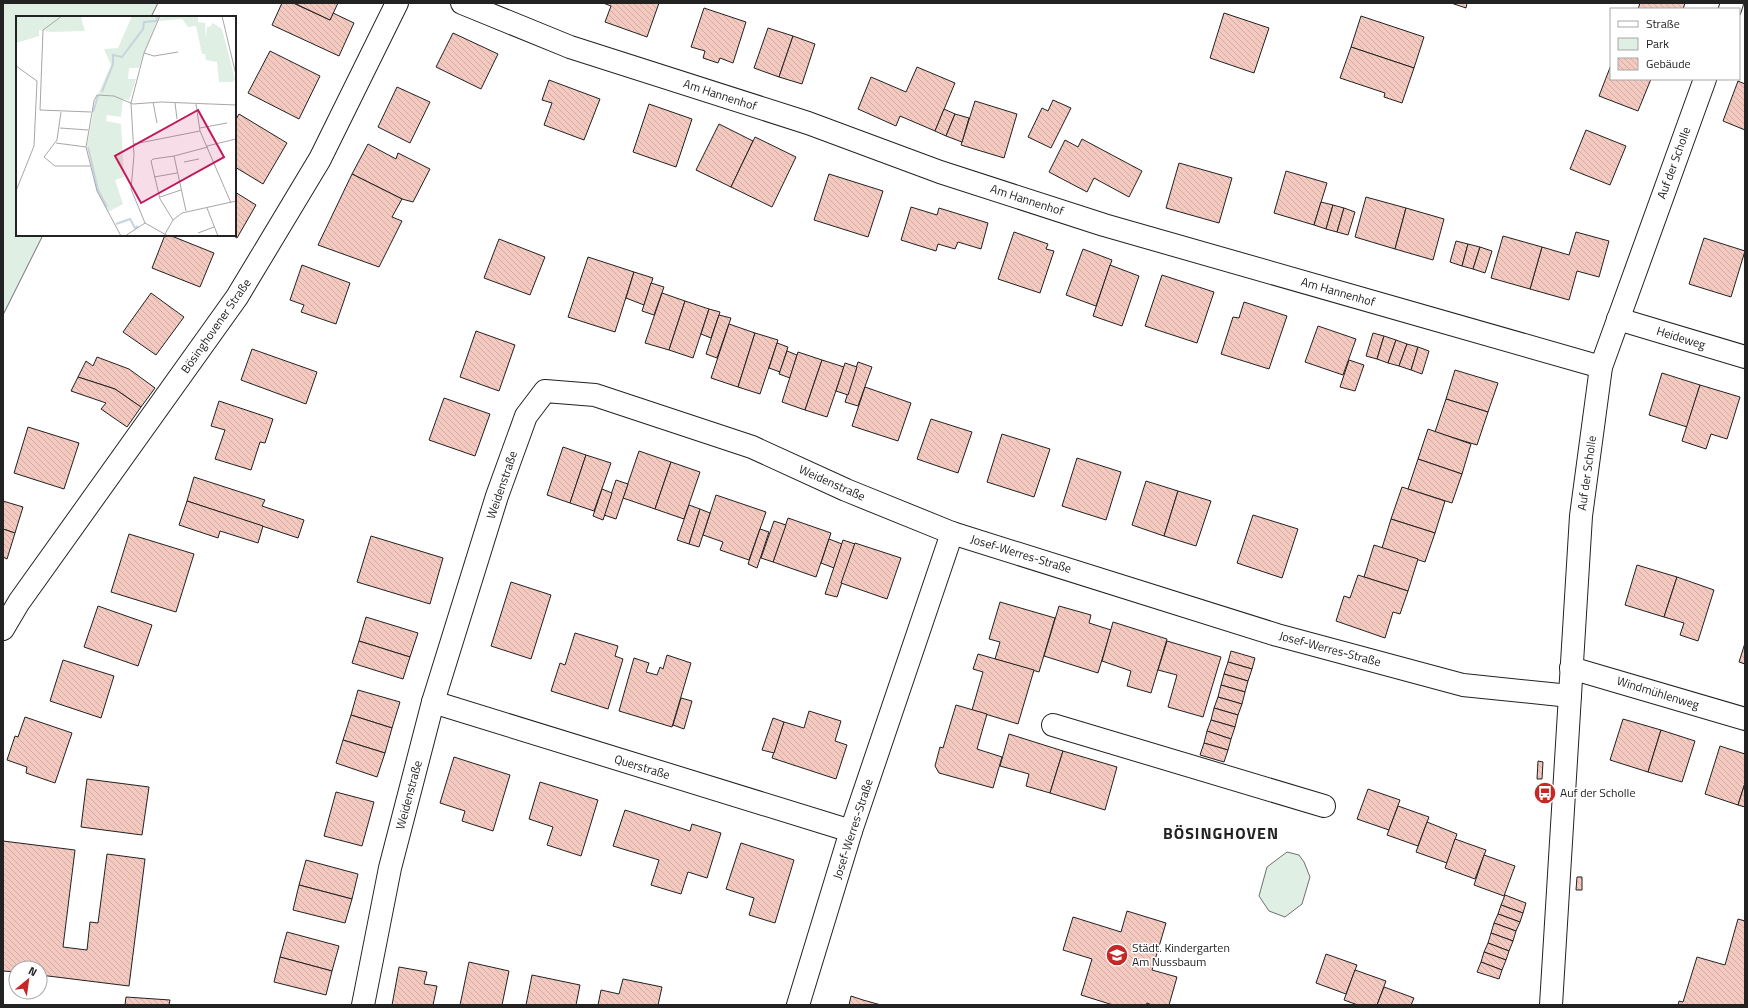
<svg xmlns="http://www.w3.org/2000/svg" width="1748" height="1008" font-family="'Titillium Web',sans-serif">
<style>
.green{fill:#e0efe3;stroke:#6f6f6f}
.building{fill:url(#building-back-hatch);stroke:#222}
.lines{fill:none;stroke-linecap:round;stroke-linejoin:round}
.street-casing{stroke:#222;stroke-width:24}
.street{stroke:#fff;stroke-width:22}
.labels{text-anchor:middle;stroke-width:3;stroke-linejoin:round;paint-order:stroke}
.street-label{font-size:12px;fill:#222;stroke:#fff}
.poi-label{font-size:12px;fill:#222;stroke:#fff;text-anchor:start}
.district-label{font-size:16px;font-weight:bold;letter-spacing:1px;fill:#222;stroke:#fff}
.inset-river{fill:none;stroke:#c7d3dd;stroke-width:2}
.inset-road{fill:none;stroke:#a7a7a7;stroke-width:1}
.view{fill:#c2185b;fill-opacity:0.15;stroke:#c2185b;stroke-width:2}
.inset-edge{fill:none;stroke:#222;stroke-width:2}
</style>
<defs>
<pattern id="building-back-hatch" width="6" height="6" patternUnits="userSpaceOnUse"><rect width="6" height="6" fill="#f3c9c0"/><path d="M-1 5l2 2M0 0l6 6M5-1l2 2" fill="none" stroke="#d0aca5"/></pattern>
</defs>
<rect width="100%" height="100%" fill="#fff"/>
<!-- green -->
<g class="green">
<path d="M 3,3 L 158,3 L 151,17 L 17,17 L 17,235 L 43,235 L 3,315 Z"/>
<path d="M 1287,852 L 1299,855 L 1304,862 L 1310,877 L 1302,904 L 1285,917 L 1269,911 L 1259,896 L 1267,867 Z"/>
</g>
<!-- building -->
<g class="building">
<path d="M 282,3 L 293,3 L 330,20 L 333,13 L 354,23 L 339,56 L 272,25 Z"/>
<path d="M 297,3 L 338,3 L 330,20 L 296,4 Z"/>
<path d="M 659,3 L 647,37 L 605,22 L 611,6 L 603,3 Z"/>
<path d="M 1451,3 L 1467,3 L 1466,8 Z"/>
<path d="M 1640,3 L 1685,3 L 1683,9 L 1638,9 Z"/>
<path d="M 704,8 L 746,22 L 733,63 L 720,58 L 718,63 L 703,58 L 705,51 L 691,47 Z"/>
<path d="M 1224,13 L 1269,28 L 1254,73 L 1210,58 Z"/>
<path d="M 1361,16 L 1424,37 L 1414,68 L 1351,47 Z"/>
<path d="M 768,28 L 793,36 L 779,77 L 754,68 Z"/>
<path d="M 453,33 L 498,54 L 481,89 L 436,67 Z"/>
<path d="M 793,36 L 815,44 L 802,84 L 779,77 Z"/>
<path d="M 1351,47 L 1414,68 L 1402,103 L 1384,97 L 1385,93 L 1340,78 Z"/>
<path d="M 270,51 L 320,76 L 299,119 L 248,93 Z"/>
<path d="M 1611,65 L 1611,79 L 1651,79 L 1638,111 L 1599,96 Z"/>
<path d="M 917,67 L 955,83 L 935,131 L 900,116 L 896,126 L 858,109 L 871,77 L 906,92 Z"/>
<path d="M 549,80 L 600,99 L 584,140 L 544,125 L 552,103 L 542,100 Z"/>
<path d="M 1738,81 L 1745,84 L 1745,130 L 1723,121 Z"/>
<path d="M 397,87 L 430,102 L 410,143 L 378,127 Z"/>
<path d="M 1053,100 L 1071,108 L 1051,148 L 1028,137 L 1042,108 L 1048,111 Z"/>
<path d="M 975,101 L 1017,114 L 1004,158 L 961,145 Z"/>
<path d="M 649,104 L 692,119 L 676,167 L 633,152 Z"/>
<path d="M 944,109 L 955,114 L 946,136 L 935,131 Z"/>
<path d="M 239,114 L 287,143 L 263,184 L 235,167 L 235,121 Z"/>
<path d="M 955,114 L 969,118 L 962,142 L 946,136 Z"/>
<path d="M 719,124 L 753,141 L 731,187 L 696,170 Z"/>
<path d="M 1586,130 L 1626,146 L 1610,185 L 1570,169 Z"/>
<path d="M 755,137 L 796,157 L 772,207 L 731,187 Z"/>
<path d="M 1082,139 L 1142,171 L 1129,197 L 1094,178 L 1087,192 L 1049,172 L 1065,140 L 1078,147 Z"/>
<path d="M 368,144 L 396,159 L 398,153 L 430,169 L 413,202 L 402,199 L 352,174 Z"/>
<path d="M 1179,163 L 1232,178 L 1219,223 L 1166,208 Z"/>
<path d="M 1286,171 L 1327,183 L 1314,225 L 1274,213 Z"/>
<path d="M 352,174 L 402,199 L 392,217 L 402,221 L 379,267 L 318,245 Z"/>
<path d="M 829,174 L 883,191 L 868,237 L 814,220 Z"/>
<path d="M 235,192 L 256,205 L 237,238 L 232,235 L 235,235 Z"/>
<path d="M 1366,197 L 1406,208 L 1395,249 L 1355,237 Z"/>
<path d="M 1321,202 L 1333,205 L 1326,229 L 1314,225 Z"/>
<path d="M 1333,205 L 1344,208 L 1337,232 L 1326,229 Z"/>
<path d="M 911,207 L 937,215 L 939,208 L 988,223 L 981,249 L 958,242 L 955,249 L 938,244 L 936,251 L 901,240 Z"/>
<path d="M 1344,208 L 1355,212 L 1348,235 L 1337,232 Z"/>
<path d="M 1406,208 L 1444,219 L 1433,260 L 1395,249 Z"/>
<path d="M 1014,232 L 1048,244 L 1046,249 L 1054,251 L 1040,293 L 998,279 Z"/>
<path d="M 1576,232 L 1609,241 L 1599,277 L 1577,271 L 1569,300 L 1530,289 L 1542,247 L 1569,255 Z"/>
<path d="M 165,235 L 169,235 L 214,253 L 200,287 L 152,268 Z"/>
<path d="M 1503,236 L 1542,247 L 1530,289 L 1491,278 Z"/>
<path d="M 1704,238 L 1745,251 L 1731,297 L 1689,284 Z"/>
<path d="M 499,239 L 545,257 L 530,295 L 484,278 Z"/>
<path d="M 1456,241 L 1468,244 L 1462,266 L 1450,262 Z"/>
<path d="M 1468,244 L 1480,247 L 1473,269 L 1462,266 Z"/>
<path d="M 1480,247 L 1492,251 L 1485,273 L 1473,269 Z"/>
<path d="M 1083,249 L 1112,260 L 1096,306 L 1066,295 Z"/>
<path d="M 588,257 L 634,272 L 615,332 L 568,317 Z"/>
<path d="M 302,265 L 350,283 L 336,324 L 301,312 L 304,305 L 290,300 Z"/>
<path d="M 1110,265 L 1139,276 L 1122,326 L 1093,316 Z"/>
<path d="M 634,272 L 653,278 L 644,305 L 626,298 Z"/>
<path d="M 1162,275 L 1214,292 L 1197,343 L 1145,326 Z"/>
<path d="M 651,283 L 664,287 L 654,315 L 642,311 Z"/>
<path d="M 151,293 L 184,317 L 156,355 L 123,332 Z"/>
<path d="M 662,293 L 685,301 L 669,350 L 645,343 Z"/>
<path d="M 685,301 L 709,309 L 693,358 L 669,350 Z"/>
<path d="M 1244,302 L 1287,316 L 1269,369 L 1221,354 L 1233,317 L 1239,318 Z"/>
<path d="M 709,309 L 720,312 L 711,338 L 701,334 Z"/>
<path d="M 719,315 L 731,318 L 717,358 L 706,354 Z"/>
<path d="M 729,324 L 755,333 L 738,387 L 711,378 Z"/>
<path d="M 1318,326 L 1356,339 L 1343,375 L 1305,362 Z"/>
<path d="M 476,331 L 515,345 L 499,391 L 460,377 Z"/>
<path d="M 755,333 L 778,340 L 760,394 L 738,387 Z"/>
<path d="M 1373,333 L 1384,336 L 1377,359 L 1366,356 Z"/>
<path d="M 1384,336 L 1396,340 L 1388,363 L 1377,359 Z"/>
<path d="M 1396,340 L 1407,344 L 1399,366 L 1388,363 Z"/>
<path d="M 777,343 L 788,347 L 780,372 L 769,368 Z"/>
<path d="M 1407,344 L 1418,347 L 1411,370 L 1399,366 Z"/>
<path d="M 1418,347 L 1429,351 L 1422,374 L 1411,370 Z"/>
<path d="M 252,349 L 317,372 L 306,404 L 241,380 Z"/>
<path d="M 787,351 L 797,355 L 790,378 L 779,374 Z"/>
<path d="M 798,352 L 822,360 L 805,410 L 782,402 Z"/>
<path d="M 97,357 L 129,369 L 155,388 L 141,407 L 115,389 L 78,377 L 86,361 L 93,366 Z"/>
<path d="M 822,360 L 844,367 L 827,417 L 805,410 Z"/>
<path d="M 1349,360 L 1364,365 L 1355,391 L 1340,387 Z"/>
<path d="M 858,362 L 872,367 L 858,406 L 845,402 Z"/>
<path d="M 845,363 L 857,367 L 848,395 L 836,391 Z"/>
<path d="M 1455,370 L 1498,383 L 1488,412 L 1446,399 Z"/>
<path d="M 1662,373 L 1700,385 L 1687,427 L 1649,415 Z"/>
<path d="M 78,377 L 115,389 L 141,407 L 127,427 L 101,409 L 106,403 L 71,391 Z"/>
<path d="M 1700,385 L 1740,397 L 1727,439 L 1711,434 L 1706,449 L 1682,441 Z"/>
<path d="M 865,387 L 911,403 L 898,441 L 852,426 Z"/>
<path d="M 444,398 L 490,414 L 475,456 L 429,440 Z"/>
<path d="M 1446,399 L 1488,412 L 1477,445 L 1435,432 Z"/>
<path d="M 219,401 L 273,419 L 265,443 L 260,442 L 251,470 L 215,459 L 225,430 L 211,426 Z"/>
<path d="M 931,419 L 972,432 L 958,473 L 917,459 Z"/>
<path d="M 28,427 L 79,443 L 64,489 L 14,473 Z"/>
<path d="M 1428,429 L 1471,444 L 1462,474 L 1418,459 Z"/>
<path d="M 1002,434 L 1050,449 L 1034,497 L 987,482 Z"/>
<path d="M 563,447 L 586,455 L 570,503 L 547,495 Z"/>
<path d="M 639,451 L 671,462 L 655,509 L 623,498 Z"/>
<path d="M 586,455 L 611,463 L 594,511 L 570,503 Z"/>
<path d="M 1077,458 L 1121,472 L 1106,520 L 1062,506 Z"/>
<path d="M 1418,459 L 1462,474 L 1452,503 L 1408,489 Z"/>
<path d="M 671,462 L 700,472 L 684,519 L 655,509 Z"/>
<path d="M 194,477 L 265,500 L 262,506 L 304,520 L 298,538 L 187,501 Z"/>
<path d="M 616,480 L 628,484 L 616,519 L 604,515 Z"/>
<path d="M 1146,481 L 1178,491 L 1164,536 L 1132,525 Z"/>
<path d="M 1402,487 L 1445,501 L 1435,533 L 1391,519 Z"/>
<path d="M 602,489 L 612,493 L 603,520 L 593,516 Z"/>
<path d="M 1178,491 L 1211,501 L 1196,546 L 1164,536 Z"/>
<path d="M 716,495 L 766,512 L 749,560 L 720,550 L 723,542 L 703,535 Z"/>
<path d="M 3,501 L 23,507 L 15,533 L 3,529 Z"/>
<path d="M 187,501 L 263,526 L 258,543 L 220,531 L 218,538 L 179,525 Z"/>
<path d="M 689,505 L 700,509 L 689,544 L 677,540 Z"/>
<path d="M 700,509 L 710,513 L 699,547 L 689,544 Z"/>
<path d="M 1253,515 L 1298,529 L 1282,578 L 1237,563 Z"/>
<path d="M 788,518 L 831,533 L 816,577 L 773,562 Z"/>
<path d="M 1391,519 L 1435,533 L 1425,562 L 1382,548 Z"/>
<path d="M 774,521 L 786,525 L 773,562 L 761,558 Z"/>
<path d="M 3,529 L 15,533 L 7,559 L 3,557 Z"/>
<path d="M 760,529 L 769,532 L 757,568 L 748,564 Z"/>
<path d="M 129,534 L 194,554 L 176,612 L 111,592 Z"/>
<path d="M 371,536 L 443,558 L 430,604 L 357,582 Z"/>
<path d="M 829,539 L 842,544 L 834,568 L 821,563 Z"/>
<path d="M 843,540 L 855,544 L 837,597 L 825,594 Z"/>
<path d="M 855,543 L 901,558 L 887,599 L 841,583 Z"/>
<path d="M 1374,545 L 1418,559 L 1408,591 L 1364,577 Z"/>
<path d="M 1637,565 L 1677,577 L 1664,617 L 1625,605 Z"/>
<path d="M 1358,575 L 1408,591 L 1400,614 L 1393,612 L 1385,638 L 1336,621 L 1344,596 L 1350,598 Z"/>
<path d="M 1677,577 L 1714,590 L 1698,641 L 1680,635 L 1684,623 L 1664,617 Z"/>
<path d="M 511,582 L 551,595 L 531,659 L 491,646 Z"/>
<path d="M 1000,602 L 1055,618 L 1039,672 L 995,659 L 1000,642 L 989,639 Z"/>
<path d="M 98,606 L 152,625 L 138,666 L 84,647 Z"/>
<path d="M 1059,606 L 1091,615 L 1089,623 L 1111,630 L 1098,673 L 1044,656 Z"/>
<path d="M 366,617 L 418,633 L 410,657 L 359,641 Z"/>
<path d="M 1113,622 L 1167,639 L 1151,693 L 1127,686 L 1131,671 L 1102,661 Z"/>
<path d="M 575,633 L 618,646 L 615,656 L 623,659 L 608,709 L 551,691 L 560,663 L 565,665 Z"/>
<path d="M 359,641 L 410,657 L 403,679 L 352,663 Z"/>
<path d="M 1167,641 L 1221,657 L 1203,717 L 1168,707 L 1177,675 L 1158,670 Z"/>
<path d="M 1745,643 L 1745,664 L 1739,662 Z"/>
<path d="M 1231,651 L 1255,658 L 1252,669 L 1228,662 Z"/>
<path d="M 978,654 L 1034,670 L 1018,724 L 972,710 L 983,672 L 973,669 Z"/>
<path d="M 667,655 L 691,663 L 672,727 L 619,711 L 634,658 L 649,663 L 646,672 L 657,675 L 660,667 L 663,669 Z"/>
<path d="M 63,660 L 114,676 L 101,718 L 50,701 Z"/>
<path d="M 1228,662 L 1252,669 L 1248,681 L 1224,674 Z"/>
<path d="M 1224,674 L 1248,681 L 1245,692 L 1221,685 Z"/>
<path d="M 1221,685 L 1245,692 L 1242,704 L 1218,697 Z"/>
<path d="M 358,690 L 400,702 L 392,728 L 351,715 Z"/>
<path d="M 1218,697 L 1242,704 L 1238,715 L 1214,708 Z"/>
<path d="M 681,698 L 692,701 L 684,729 L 673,725 Z"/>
<path d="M 956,705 L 987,714 L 977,749 L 1002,757 L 993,788 L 939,773 L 935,766 L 940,747 L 943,748 Z"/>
<path d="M 1214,708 L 1238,715 L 1235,727 L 1211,720 Z"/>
<path d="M 809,711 L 841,721 L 835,741 L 847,745 L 836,779 L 772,758 L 784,722 L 804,728 Z"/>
<path d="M 351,715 L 392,728 L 385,753 L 343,740 Z"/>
<path d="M 25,717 L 72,733 L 55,783 L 26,773 L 27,767 L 7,760 L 15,736 L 18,737 Z"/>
<path d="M 773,718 L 784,722 L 774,753 L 762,750 Z"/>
<path d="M 1623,719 L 1661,730 L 1648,772 L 1610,760 Z"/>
<path d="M 1211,720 L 1235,727 L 1231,739 L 1207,731 Z"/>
<path d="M 1661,730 L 1695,741 L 1682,782 L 1648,772 Z"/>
<path d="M 1207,731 L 1231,739 L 1228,750 L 1204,743 Z"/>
<path d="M 1009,734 L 1063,751 L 1050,793 L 1026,786 L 1029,774 L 1000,766 Z"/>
<path d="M 343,740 L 385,753 L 377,777 L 336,763 Z"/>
<path d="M 1204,743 L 1228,750 L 1224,762 L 1200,755 Z"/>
<path d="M 1720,746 L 1745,754 L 1745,783 L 1738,805 L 1705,794 Z"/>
<path d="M 1063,751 L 1117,767 L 1105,810 L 1050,793 Z"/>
<path d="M 454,757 L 510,775 L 493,831 L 462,821 L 465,811 L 440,803 Z"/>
<path d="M 1538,761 L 1543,762 L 1542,779 L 1537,779 Z"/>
<path d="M 87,779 L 149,787 L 142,835 L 81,827 Z"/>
<path d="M 540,782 L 598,800 L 581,856 L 547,845 L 553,827 L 529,819 Z"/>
<path d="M 1745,783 L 1745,807 L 1738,805 Z"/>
<path d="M 1368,789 L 1400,800 L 1389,830 L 1357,819 Z"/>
<path d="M 336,792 L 374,802 L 362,846 L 324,836 Z"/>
<path d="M 1398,806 L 1429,817 L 1418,846 L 1387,835 Z"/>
<path d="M 625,810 L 690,831 L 692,824 L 721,833 L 707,878 L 688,872 L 681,894 L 651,885 L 659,860 L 613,846 Z"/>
<path d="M 1427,822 L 1457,834 L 1447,863 L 1416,852 Z"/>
<path d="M 1455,839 L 1486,850 L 1475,879 L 1445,868 Z"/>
<path d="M 3,841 L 75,850 L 63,947 L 87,950 L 90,922 L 98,923 L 107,854 L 145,859 L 129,986 L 40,975 L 40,968 L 16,968 L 16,972 L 3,971 Z"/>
<path d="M 741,843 L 794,860 L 775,923 L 749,915 L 754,898 L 726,889 Z"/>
<path d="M 1484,855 L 1515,866 L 1504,896 L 1474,885 Z"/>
<path d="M 306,860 L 358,874 L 352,899 L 299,885 Z"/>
<path d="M 1577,877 L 1582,877 L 1582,890 L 1576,890 Z"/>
<path d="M 299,885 L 352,899 L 345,923 L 293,910 Z"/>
<path d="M 1505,895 L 1526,903 L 1523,913 L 1501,905 Z"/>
<path d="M 1501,905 L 1523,913 L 1520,922 L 1498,914 Z"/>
<path d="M 1127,911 L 1166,923 L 1152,970 L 1177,977 L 1169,1005 L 1152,1005 L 1147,1003 L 1146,1005 L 1113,1005 L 1081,995 L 1092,959 L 1063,950 L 1073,917 L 1121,932 Z"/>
<path d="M 1498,914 L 1520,922 L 1516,931 L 1494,923 Z"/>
<path d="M 1738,919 L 1745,921 L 1745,1005 L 1678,1005 L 1679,1001 L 1683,1002 L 1697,957 L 1725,965 Z"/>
<path d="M 1494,923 L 1516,931 L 1513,941 L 1491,933 Z"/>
<path d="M 287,932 L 339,946 L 332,971 L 280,957 Z"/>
<path d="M 1491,933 L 1513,941 L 1509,951 L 1488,943 Z"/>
<path d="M 1488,943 L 1509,951 L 1506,960 L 1484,952 Z"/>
<path d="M 1484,952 L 1506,960 L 1502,970 L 1481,962 Z"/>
<path d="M 1326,954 L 1357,965 L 1346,994 L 1316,983 Z"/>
<path d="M 280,957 L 332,971 L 326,995 L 274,982 Z"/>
<path d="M 469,962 L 509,971 L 502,1005 L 460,1005 Z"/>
<path d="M 1481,962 L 1502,970 L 1499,979 L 1477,972 Z"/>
<path d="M 399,967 L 427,972 L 424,984 L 437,986 L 433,1005 L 392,1005 Z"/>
<path d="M 1355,970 L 1386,981 L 1377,1005 L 1358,1005 L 1344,1000 Z"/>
<path d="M 532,975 L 580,985 L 576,1005 L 526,1005 Z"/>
<path d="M 623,979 L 662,987 L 658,1005 L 598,1005 L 601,990 L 619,994 Z"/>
<path d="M 1384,987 L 1414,998 L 1411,1005 L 1377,1005 Z"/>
<path d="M 851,996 L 863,1000 L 881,1005 L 849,1005 Z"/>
<path d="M 126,997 L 170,1000 L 169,1005 L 125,1005 Z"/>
</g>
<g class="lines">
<!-- street casing -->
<g class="street-casing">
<g id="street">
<path d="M 462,3 L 570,47 L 808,123 L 940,172 L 1104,225 L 1601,367"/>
<path d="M 1730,9 L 1732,3"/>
<path d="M 1618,319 L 1745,357"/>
<path d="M 3,629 L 19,602 L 237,297 L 320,159 L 397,3"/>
<path d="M 1571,668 L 1745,719"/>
<path d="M 433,702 L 851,831"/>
<path d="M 1053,725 L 1324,806"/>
<path d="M 363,1005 L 390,868 L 433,702 L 497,496 L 526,416 L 545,391 L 595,395 L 752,447 L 846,490 L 952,533"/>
<path d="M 798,1005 L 851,831 L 952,533 L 1277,635 L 1463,685 L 1570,696"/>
<path d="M 1551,1005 L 1581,516 L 1601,367 L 1705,79"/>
</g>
</g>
<!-- street -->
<use href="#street" class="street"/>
</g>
<!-- icons -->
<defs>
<g id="bus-disc" transform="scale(1.15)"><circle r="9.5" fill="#c62828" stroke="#fff"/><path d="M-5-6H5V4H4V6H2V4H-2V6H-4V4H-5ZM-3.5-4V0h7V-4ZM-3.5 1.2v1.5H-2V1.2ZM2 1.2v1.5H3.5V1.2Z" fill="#fff"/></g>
<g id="school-disc" transform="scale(1.15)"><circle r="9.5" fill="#c62828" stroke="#fff"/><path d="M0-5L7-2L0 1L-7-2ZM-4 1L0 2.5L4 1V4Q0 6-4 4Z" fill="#fff"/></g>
</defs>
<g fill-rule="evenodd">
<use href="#bus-disc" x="1545" y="793"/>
<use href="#school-disc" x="1117" y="955"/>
</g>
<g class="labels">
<!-- street labels -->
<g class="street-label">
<text transform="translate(720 95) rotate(18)" y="4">Am Hannenhof</text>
<text transform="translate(1674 163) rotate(-70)" y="4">Auf der Scholle</text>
<text transform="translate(1027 200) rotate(18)" y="4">Am Hannenhof</text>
<text transform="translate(1338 292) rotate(16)" y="4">Am Hannenhof</text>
<text transform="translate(216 326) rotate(-55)" y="4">Bösinghovener Straße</text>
<text transform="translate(1681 338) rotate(17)" y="4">Heideweg</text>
<text transform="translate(1587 473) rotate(-82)" y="4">Auf der Scholle</text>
<text transform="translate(832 483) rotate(24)" y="4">Weidenstraße</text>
<text transform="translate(502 485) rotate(-71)" y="4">Weidenstraße</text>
<text transform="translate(1021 554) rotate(17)" y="4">Josef-Werres-Straße</text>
<text transform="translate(1330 649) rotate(15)" y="4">Josef-Werres-Straße</text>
<text transform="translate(1658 693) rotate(17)" y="4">Windmühlenweg</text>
<text transform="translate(642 767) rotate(17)" y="4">Querstraße</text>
<text transform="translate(409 795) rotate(-75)" y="4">Weidenstraße</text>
<text transform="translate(853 829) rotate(-72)" y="4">Josef-Werres-Straße</text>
</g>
<!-- poi labels -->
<g class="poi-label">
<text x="1560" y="797">Auf der Scholle</text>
<text x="1132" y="952">Städt. Kindergarten<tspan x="1132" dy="14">Am Nussbaum</tspan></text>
</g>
<!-- district labels -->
<g class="district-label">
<text x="1221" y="839">BÖSINGHOVEN</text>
</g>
</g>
<!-- overview -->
<g transform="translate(16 16)">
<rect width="220" height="220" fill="#fff"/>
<path d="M 30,0 L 45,0 L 45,1 L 29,11 ZM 116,0 L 143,0 L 123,52 L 113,52 L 112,63 L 120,63 L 113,84 L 107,83 L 105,101 L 91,99 L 90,105 L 105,108 L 108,161 L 99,164 L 107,188 L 92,196 L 82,175 L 71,129 L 80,83 L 95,49 L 88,33 L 102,32 ZM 145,0 L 182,0 L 182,6 L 189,7 L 190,22 L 191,11 L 196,10 L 203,16 L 195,9 L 197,7 L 206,13 L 219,63 L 217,66 L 203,66 L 201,46 L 190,44 L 189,38 L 186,38 L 180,10 L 172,11 L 166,3 L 143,5 ZM 0,7 L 23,12 L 23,20 L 0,27 Z" fill="#e0efe3"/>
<path d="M 0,0 L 30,0 L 29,10 L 48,0 L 67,0 L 65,2 L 69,15 L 35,16 L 10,12 L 0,8 Z" fill="#e0efe3"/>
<path class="inset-river" d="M 86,76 L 97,48 L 97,39 L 106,41 L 127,13 L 128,6 L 140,5 L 142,0M 77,96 L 82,80M 72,131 L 82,174 L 91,191M 100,208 L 114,203 L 119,212 L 122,210"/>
<path class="inset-road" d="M 46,0 L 27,14 L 24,94 L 75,96M 144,0 L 128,37 L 115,87 L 118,139 L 115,173 L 129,207 L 152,220M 206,0 L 220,59M 128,37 L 138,40 L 162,36M 0,50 L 21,65 L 18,130 L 0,175M 137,86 L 141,107M 159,87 L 161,103M 180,88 L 184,115 L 215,187M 45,96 L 41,124 L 28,141 L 39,150 L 74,150M 44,112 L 72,114M 184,112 L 211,107M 40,127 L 70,131M 118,128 L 184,115M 191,130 L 220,123M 168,146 L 183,143M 138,161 L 161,157M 144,181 L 165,174M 191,192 L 202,220M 170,195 L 158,140 L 192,131M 157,204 L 144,183 L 135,145 L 137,143 L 158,140M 182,217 L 198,211M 149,218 L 157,204 L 166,197 L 220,185M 105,220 L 81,175 L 70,131 L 78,85 L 81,79 L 98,80 L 117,88 L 145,86 L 220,89M 109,220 L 129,207"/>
<path class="view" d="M 182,94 L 208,141 L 125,187 L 99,140 Z"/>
<rect width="220" height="220" class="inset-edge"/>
</g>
<!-- border -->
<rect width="1748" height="1008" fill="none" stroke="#222222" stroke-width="8"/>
<!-- legend -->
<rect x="1610" y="8" width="130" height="72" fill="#ffffff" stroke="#a7a7a7"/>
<rect x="1618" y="21" width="20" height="6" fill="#ffffff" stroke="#a7a7a7"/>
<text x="1646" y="28" font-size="12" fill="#222222">Straße</text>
<rect x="1618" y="38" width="20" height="12" fill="#e0efe3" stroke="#a7a7a7"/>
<text x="1646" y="48" font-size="12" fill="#222222">Park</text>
<rect x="1618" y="58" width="20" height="12" fill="url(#building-back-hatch)" stroke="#a7a7a7"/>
<text x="1646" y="68" font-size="12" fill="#222222">Gebäude</text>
<!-- north arrow -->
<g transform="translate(28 980) rotate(29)"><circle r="19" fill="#ffffff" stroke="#a7a7a7"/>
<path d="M0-3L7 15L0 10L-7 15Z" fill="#c62828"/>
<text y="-6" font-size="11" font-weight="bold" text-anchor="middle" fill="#222222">N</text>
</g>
</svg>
